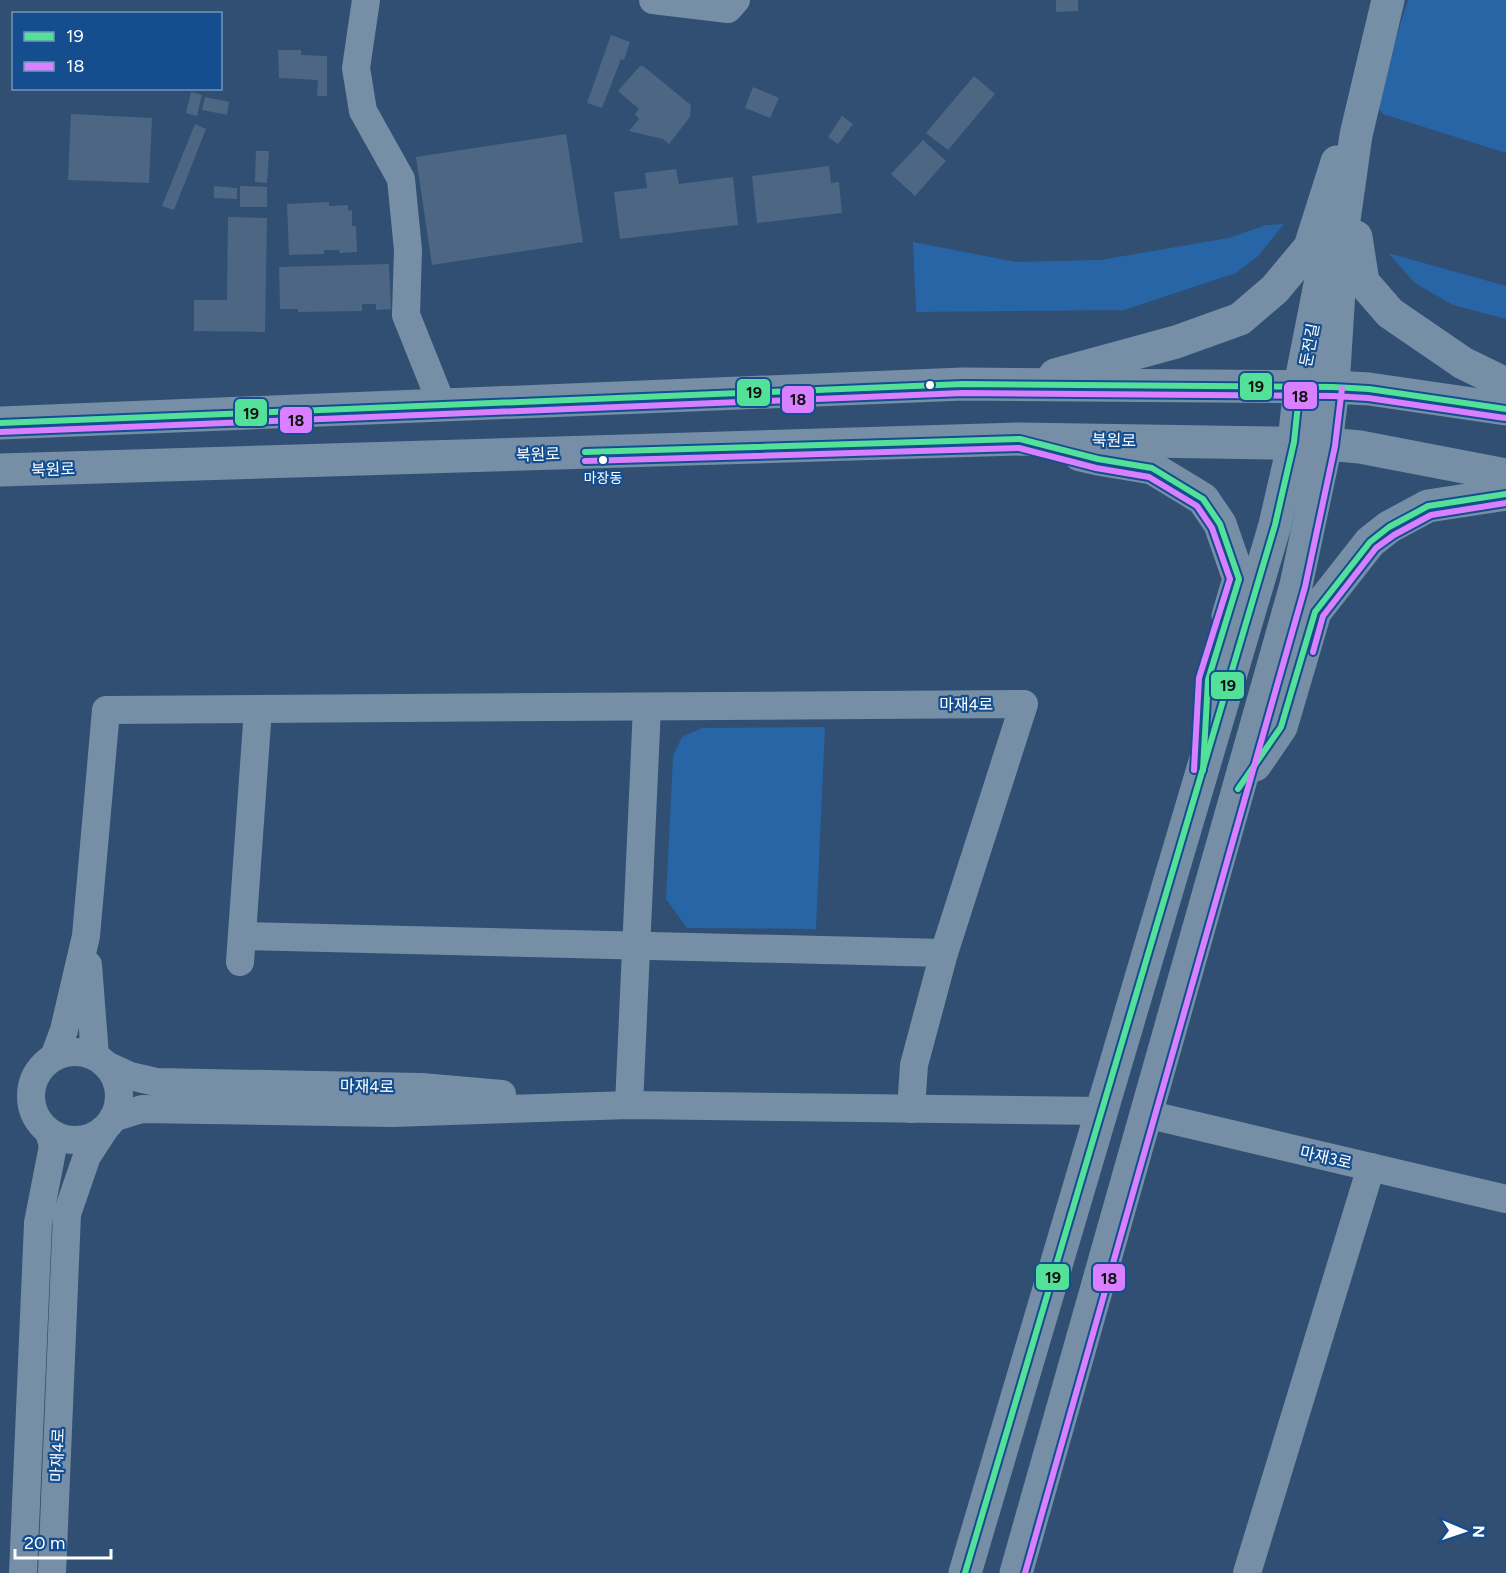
<svg xmlns="http://www.w3.org/2000/svg" width="1506" height="1573" font-family="Figtree,'Noto Sans KR',sans-serif">
<style>
.green{fill:#2765a6}
.building{fill:#4d6683}
.lines{fill:none;stroke-linecap:round;stroke-linejoin:round}
.minor{stroke:#778fa6;stroke-width:28}
.tertiary{stroke:#778fa6;stroke-width:33}
.bus-1-casing{stroke:#144e8f;stroke-width:10}
.bus-2-casing{stroke:#144e8f;stroke-width:10}
.bus-1{stroke:#53e098;stroke-width:6}
.bus-2{stroke:#d880ff;stroke-width:6}
.bus-dot{fill:#fff;stroke:#144e8f;stroke-width:2}
.labels{text-anchor:middle;stroke-width:4.5;stroke-linejoin:round;paint-order:stroke}
.bus-label{font-size:14px;fill:#fff;stroke:#144e8f}
.street-label{font-size:16px;fill:#fff;stroke:#144e8f}
.line-badge{stroke:#144e8f;stroke-width:2}
.pale-badge-label{font-size:16px;text-anchor:middle;font-weight:bold;fill:#111}
</style>
<rect width="100%" height="100%" fill="#304f73"/>
<!-- green -->
<g class="green">
<path d="M 1408,0 L 1506,0 L 1506,153 L 1383,114 L 1375,103 Z"/>
<path d="M 1284,224 L 1257,257 L 1236,273 L 1124,310 L 916,312 L 913,242 L 1016,262 L 1100,260 L 1229,238 L 1266,225 Z"/>
<path d="M 1388,253 L 1506,286 L 1506,319 L 1453,305 L 1415,283 Z"/>
<path d="M 825,727 L 816,929 L 687,928 L 666,899 L 673,756 L 682,737 L 702,728 Z"/>
</g>
<!-- building -->
<g class="building">
<path d="M 1056,0 L 1078,0 L 1078,11 L 1056,12 Z"/>
<path d="M 611,35 L 630,42 L 624,60 L 621,59 L 602,108 L 587,103 Z"/>
<path d="M 278,50 L 301,50 L 301,55 L 327,56 L 327,96 L 317,96 L 318,80 L 279,78 Z"/>
<path d="M 640,66 L 643,66 L 691,105 L 690,117 L 669,144 L 663,139 L 629,131 L 639,119 L 635,114 L 639,109 L 618,91 Z"/>
<path d="M 974,76 L 995,94 L 948,150 L 926,133 Z"/>
<path d="M 753,87 L 779,98 L 770,118 L 745,108 Z"/>
<path d="M 191,92 L 202,95 L 197,116 L 186,113 Z"/>
<path d="M 205,97 L 229,102 L 227,115 L 202,110 Z"/>
<path d="M 71,114 L 152,118 L 149,183 L 68,180 Z"/>
<path d="M 842,116 L 853,124 L 838,144 L 828,137 Z"/>
<path d="M 195,124 L 206,129 L 174,210 L 162,206 Z"/>
<path d="M 566,134 L 583,242 L 432,265 L 416,157 Z"/>
<path d="M 923,140 L 946,161 L 915,196 L 891,174 Z"/>
<path d="M 256,151 L 269,151 L 267,183 L 255,182 Z"/>
<path d="M 829,166 L 831,183 L 839,182 L 842,213 L 757,223 L 752,176 Z"/>
<path d="M 676,169 L 679,184 L 733,177 L 738,225 L 620,239 L 614,192 L 647,188 L 645,173 Z"/>
<path d="M 214,186 L 237,188 L 237,199 L 214,198 Z"/>
<path d="M 240,186 L 267,187 L 267,207 L 240,207 Z"/>
<path d="M 329,202 L 329,206 L 348,205 L 348,211 L 352,210 L 352,226 L 356,226 L 357,252 L 340,253 L 339,250 L 324,250 L 324,254 L 289,255 L 287,204 Z"/>
<path d="M 228,217 L 267,218 L 265,332 L 194,331 L 194,300 L 227,300 Z"/>
<path d="M 389,264 L 391,309 L 376,310 L 376,304 L 362,304 L 362,311 L 298,312 L 298,309 L 280,309 L 279,267 Z"/>
</g>
<g class="lines">
<!-- minor -->
<g class="minor">
<path d="M 366,0 L 356,68 L 363,111 L 401,179 L 408,250 L 406,315 L 442,405"/>
<path d="M 653,0 L 728,9 L 736,0"/>
<path d="M 242,936 L 944,953"/>
<path d="M 240,962 L 258,709"/>
<path d="M 88,965 L 95,1056"/>
<circle cx="75" cy="1096" r="44"/>
<path d="M 54,1057 L 64,1030 L 86,936 L 106,710 L 1024,704 L 944,953 L 914,1065 L 911,1109"/>
<path d="M 106,1065 L 130,1076 L 156,1082 L 421,1087 L 502,1094"/>
<path d="M 629,1105 L 647,707"/>
<path d="M 1146,1114 L 1506,1199"/>
<path d="M 113,1118 L 142,1109 L 392,1113 L 629,1105 L 1102,1111"/>
<path d="M 23,1573 L 38,1223 L 53,1146 L 49,1132"/>
<path d="M 52,1573 L 67,1214 L 87,1156 L 104,1130"/>
<path d="M 1247,1573 L 1371,1167"/>
</g>
<!-- tertiary -->
<g class="tertiary">
<path d="M 1356,237 L 1363,282 L 1390,313 L 1463,363 L 1506,384"/>
<path d="M 1055,375 L 1176,342 L 1240,319 L 1275,289 L 1310,247 L 1337,162"/>
<path d="M 0,423 L 963,384 L 1333,387 L 1369,389 L 1506,409"/>
<path d="M 1080,455 L 1098,459 L 1152,468 L 1203,499 L 1220,524 L 1239,579 L 1228,616"/>
<path d="M 0,470 L 1020,439 L 1326,444 L 1360,447 L 1506,475"/>
<path d="M 1255,765 L 1281,727 L 1315,612 L 1370,542 L 1389,527 L 1428,506 L 1506,494"/>
<path d="M 965,1573 L 1275,525 L 1294,442 L 1300,386 L 1323,269"/>
<path d="M 1016,1573 L 1296,585 L 1326,444 L 1333,387 L 1343,227 L 1356,135 L 1388,0"/>
</g>
<!-- bus-1 casing -->
<g class="bus-1-casing">
<g id="bus-1">
<path d="M 0,423 L 963,384 L 1333,387 L 1369,389 L 1506,409"/>
<path d="M 585,452 L 1020,439 L 1098,459 L 1152,468 L 1203,499 L 1220,524 L 1239,579 L 1208,680 L 1203,770"/>
<path d="M 1238,789 L 1281,727 L 1315,612 L 1370,542 L 1389,527 L 1428,506 L 1506,494"/>
<path d="M 965,1573 L 1275,525 L 1294,442 L 1300,386"/>
</g>
</g>
<!-- bus-2 casing -->
<g class="bus-2-casing">
<g id="bus-2">
<path d="M 0,432 L 963,393 L 1333,396 L 1368,398 L 1505,418"/>
<path d="M 585,461 L 1019,448 L 1096,468 L 1149,477 L 1197,506 L 1212,528 L 1230,579 L 1199,678 L 1194,770"/>
<path d="M 1313,652 L 1323,616 L 1376,548 L 1394,535 L 1431,515 L 1506,503"/>
<path d="M 1025,1573 L 1305,587 L 1335,446 L 1342,388"/>
</g>
</g>
<!-- bus-1 -->
<use href="#bus-1" class="bus-1"/>
<!-- bus-2 -->
<use href="#bus-2" class="bus-2"/>
</g>
<!-- markers -->
<g class="bus-dot">
<circle cx="930" cy="385" r="5"/>
<circle cx="603" cy="460" r="5"/>
</g>
<g class="labels">
<!-- bus labels -->
<g class="bus-label">
<text x="603" y="483">마장동</text>
</g>
<!-- street labels -->
<g class="street-label">
<text transform="translate(1309 345) rotate(-79)" y="6">둔전길</text>
<text transform="translate(1114 440) rotate(1)" y="6">북원로</text>
<text transform="translate(538 454) rotate(-2)" y="6">북원로</text>
<text transform="translate(53 469) rotate(-2)" y="6">북원로</text>
<text x="966" y="710">마재4로</text>
<text transform="translate(367 1086) rotate(1)" y="6">마재4로</text>
<text transform="translate(1326 1157) rotate(13)" y="6">마재3로</text>
<text transform="translate(57 1455) rotate(-88)" y="6">마재4로</text>
</g>
</g>
<g class="line-badge">
<rect x="1239" y="372" width="34" height="29" rx="6" fill="#53e098"/>
<rect x="736" y="378" width="35" height="29" rx="6" fill="#53e098"/>
<rect x="1283" y="381" width="35" height="29" rx="6" fill="#d880ff"/>
<rect x="781" y="385" width="34" height="29" rx="6" fill="#d880ff"/>
<rect x="234" y="398" width="34" height="29" rx="6" fill="#53e098"/>
<rect x="279" y="406" width="34" height="28" rx="6" fill="#d880ff"/>
<rect x="1210" y="671" width="35" height="29" rx="6" fill="#53e098"/>
<rect x="1035" y="1263" width="35" height="28" rx="6" fill="#53e098"/>
<rect x="1092" y="1263" width="34" height="29" rx="6" fill="#d880ff"/>
</g>
<g class="pale-badge-label">
<text x="1256" y="392">19</text>
<text x="754" y="398">19</text>
<text x="1300" y="402">18</text>
<text x="798" y="405">18</text>
<text x="251" y="419">19</text>
<text x="296" y="426">18</text>
<text x="1228" y="691">19</text>
<text x="1053" y="1283">19</text>
<text x="1109" y="1284">18</text>
</g>
<!-- legend -->
<rect x="12" y="12" width="210" height="78" fill="#144e8f" stroke="#7295bc" stroke-width="1.5"/>
<rect x="24" y="32" width="30" height="9" fill="#53e098" stroke="#7295bc" stroke-width="1.5"/>
<text x="66" y="42" font-size="18" fill="#ffffff">19</text>
<rect x="24" y="62" width="30" height="9" fill="#d880ff" stroke="#7295bc" stroke-width="1.5"/>
<text x="66" y="72" font-size="18" fill="#ffffff">18</text>
<!-- north arrow -->
<g transform="translate(1464 1531) rotate(92)" stroke="#144e8f" stroke-width="4.5" paint-order="stroke">
<path d="M0-4.5L10 22L0 15L-10 22Z" fill="#ffffff"/>
<text y="-9" font-size="16" font-weight="bold" text-anchor="middle" fill="#ffffff">N</text>
</g>
<!-- scale -->
<path d="M15 1549v9h96v-9" fill="none" stroke="#ffffff" stroke-width="3"/>
<text x="24" y="1549" font-size="18" fill="#ffffff" stroke="#144e8f" stroke-width="4.5" paint-order="stroke">20 m</text>
</svg>
